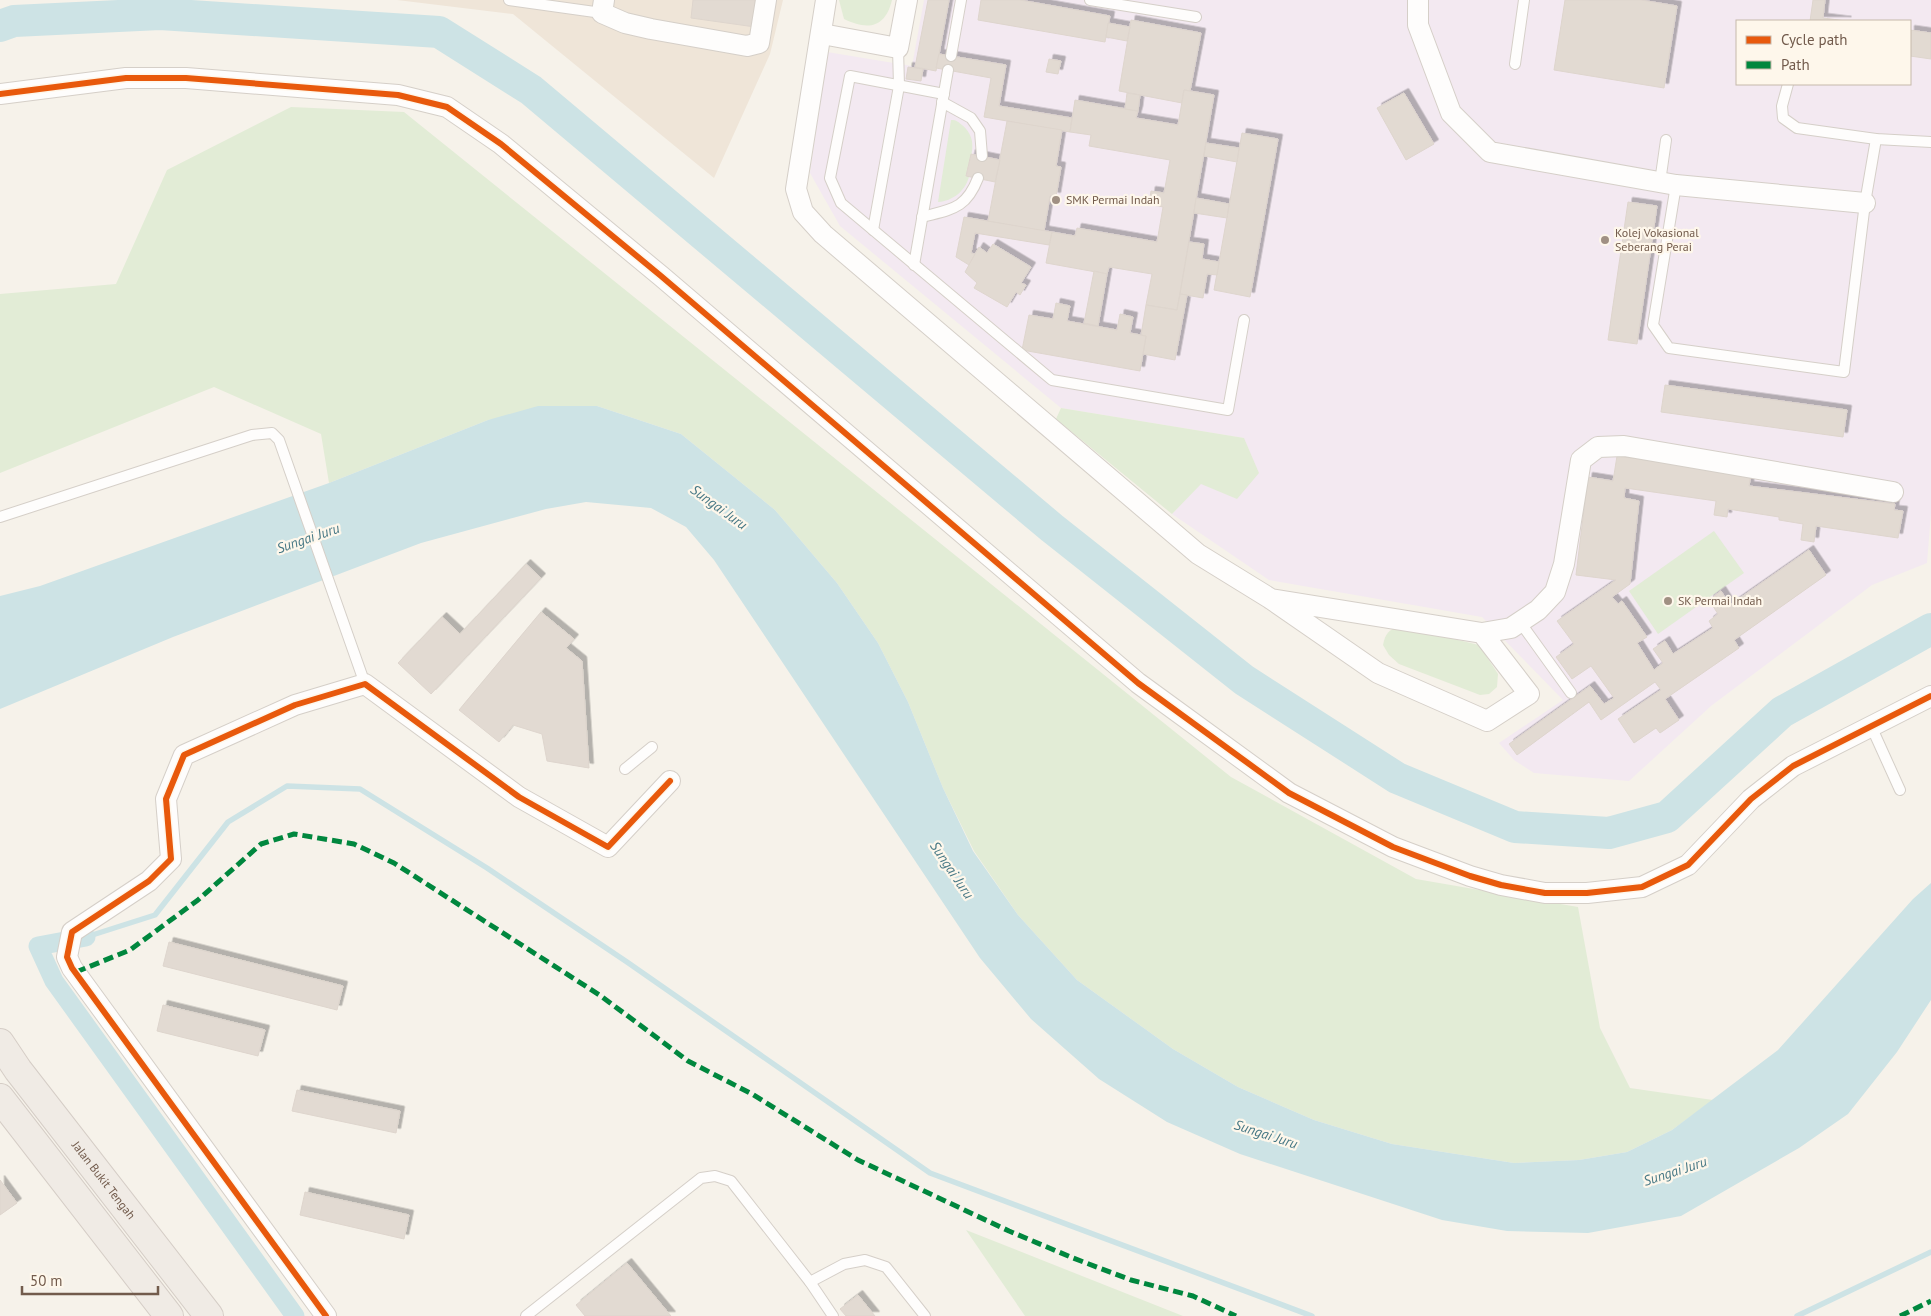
<svg xmlns="http://www.w3.org/2000/svg" width="1931" height="1316" font-family="'PT Sans',sans-serif">
<style>
.residential{fill:#efe5d8}
.education{fill:#f3e9f1;fill-rule:evenodd}
.green{fill:#e2ecd6}
.water{fill:#cde3e5}
.lines{fill:none;stroke-linecap:round;stroke-linejoin:round}
.stream{stroke:#cde3e5;stroke-width:5.5}
.canal{stroke:#cde3e5;stroke-width:19}
.river{stroke:#cde3e5;stroke-width:32}
.building{fill:#e2dad2;stroke:#ded5cd;filter:url(#shadow)}
.service-casing{stroke:#d5cfc8;stroke-width:12}
.minor-casing{stroke:#d5cfc8;stroke-width:22}
.trunk-casing{stroke:#d5cdc6;stroke-width:30}
.service{stroke:#fefdfc;stroke-width:10}
.minor{stroke:#fefdfc;stroke-width:20}
.trunk{stroke:#f0ebe5;stroke-width:28}
.quiet{stroke:#00873e;stroke-width:5;stroke-dasharray:10 5;stroke-linecap:butt}
.cycleway-casing{stroke:#fef7eb;stroke-width:9}
.cycleway{stroke:#e8590c;stroke-width:6}
.poi-dot{fill:#a09083;stroke:#fef7eb;stroke-width:2}
.labels{text-anchor:middle;stroke-width:4.5;stroke-linejoin:round;paint-order:stroke}
.poi-label{font-size:12px;fill:#725b4c;stroke:#fef7eb;text-anchor:start}
.street-label{font-size:12px;fill:#725b4c;stroke:#fef7eb}
.water-label{font-size:14px;font-style:italic;fill:#477885;stroke:#fef7eb}
</style>
<defs>
<filter id="shadow"><feDropShadow dx="4.5" dy="-4.5" stdDeviation="0" flood-color="#0004"/></filter>
</defs>
<rect width="100%" height="100%" fill="#f6f2ea"/>
<!-- residential -->
<path class="residential" d="M 397,0 L 783,0 L 770,54 L 714,178 L 513,14 Z"/>
<!-- education -->
<path class="education" d="M 924,0 L 1931,0 L 1931,513 L 1927,563 L 1872,585 L 1711,706 L 1629,781 L 1534,773 L 1514,760 L 1499,743 L 1563,700 L 1482,617 L 1269,580 L 1172,514 L 1244,438 L 1061,408 L 840,226 L 810,173 L 827,52 L 912,66 ZM 1737,21 L 1910,21 L 1910,84 L 1737,84 Z"/>
<!-- green -->
<g class="green">
<path d="M 839,0 L 892,0 C 885,29 867,30 844,19 Z"/>
<path d="M 291,107 L 404,112 L 1231,777 L 1416,879 L 1578,907 L 1600,1028 L 1630,1088 L 1713,1100 L 1672,1130 L 1627,1152 L 1579,1160 L 1514,1163 L 1392,1144 L 1314,1120 L 1238,1087 L 1173,1049 L 1077,980 L 1018,915 L 974,851 L 943,788 L 908,702 L 878,643 L 837,583 L 775,510 L 681,434 L 597,406 L 488,420 L 329,483 L 321,434 L 214,387 L 0,473 L 0,294 L 116,284 L 167,170 Z"/>
<path d="M 951,120 C 957,120 958,122 962,125 C 980,140 970,157 966,176 L 969,177 C 965,191 953,201 938,202 Z"/>
<path d="M 1061,408 L 1244,438 L 1259,473 L 1237,499 L 1201,484 L 1172,514 L 1056,419 Z"/>
<path d="M 1714,531 L 1744,573 L 1658,634 L 1629,591 Z"/>
<path d="M 1400,626 L 1479,645 L 1498,674 L 1497,687 L 1489,694 L 1480,695 L 1399,664 L 1389,655 L 1383,645 C 1385,634 1389,629 1400,626 Z"/>
<path d="M 966,1230 L 1183,1316 L 1025,1316 Z"/>
</g>
<!-- water -->
<path class="water" d="M 538,406 L 597,406 L 681,434 L 775,510 L 837,583 L 878,643 L 908,702 L 943,788 L 973,851 L 1018,915 L 1077,980 L 1173,1049 L 1238,1087 L 1314,1120 L 1392,1144 L 1514,1163 L 1579,1160 L 1627,1152 L 1672,1130 L 1778,1050 L 1913,899 L 1931,883 L 1931,1000 L 1897,1052 L 1848,1114 L 1799,1148 L 1681,1216 L 1588,1233 L 1507,1231 L 1442,1220 L 1240,1154 L 1167,1122 L 1099,1079 L 1031,1019 L 980,958 L 714,560 L 686,527 L 651,508 L 586,502 L 546,509 L 421,543 L 173,637 L 0,709 L 0,596 L 40,586 L 329,483 L 488,420 Z"/>
<g class="lines">
<!-- stream -->
<g class="stream">
<path d="M 86,937 L 155,915 L 228,822 L 287,786 L 360,789 L 487,868 L 627,962 L 930,1173 L 1312,1316"/>
<path d="M 1797,1316 L 1931,1252"/>
</g>
<!-- canal -->
<path class="canal" d="M 86,937 L 38,946 L 54,981 L 295,1316"/>
<!-- river -->
<path class="river" d="M 0,26 L 14,21 L 160,14 L 439,32 L 531,90 L 1052,528 L 1244,680 L 1397,778 L 1515,827 L 1609,833 L 1667,817 L 1782,712 L 1931,629"/>
</g>
<!-- building -->
<g class="building">
<path d="M 693,0 L 758,0 L 755,27 L 691,18 Z"/>
<path d="M 928,0 L 949,0 L 936,71 L 915,67 Z"/>
<path d="M 981,0 L 1020,0 L 1110,16 L 1105,42 L 978,20 Z"/>
<path d="M 1565,0 L 1641,0 L 1677,6 L 1664,88 L 1554,70 Z"/>
<path d="M 1813,0 L 1825,0 L 1823,18 L 1847,21 L 1810,21 Z"/>
<path d="M 1131,20 L 1201,33 L 1190,91 L 1184,90 L 1182,103 L 1119,91 Z"/>
<path d="M 1108,23 L 1130,27 L 1127,41 L 1106,37 Z"/>
<path d="M 1910,30 L 1931,33 L 1931,59 L 1910,56 Z"/>
<path d="M 939,54 L 1006,65 L 999,106 L 1072,118 L 1070,132 L 984,117 L 991,78 L 936,68 Z"/>
<path d="M 1049,59 L 1061,61 L 1058,74 L 1046,72 Z"/>
<path d="M 908,67 L 923,69 L 921,81 L 906,79 Z"/>
<path d="M 1184,90 L 1214,95 L 1177,310 L 1146,305 L 1152,274 L 1109,267 L 1107,274 L 1046,263 L 1052,232 L 1075,236 L 1077,228 L 1157,242 L 1163,207 L 1149,204 L 1151,191 L 1164,193 L 1170,160 L 1089,146 L 1091,135 L 1070,132 L 1075,100 L 1138,111 L 1136,118 L 1178,125 Z"/>
<path d="M 1127,93 L 1140,95 L 1138,111 L 1125,109 Z"/>
<path d="M 1404,93 L 1434,144 L 1406,160 L 1377,108 Z"/>
<path d="M 1007,121 L 1062,130 L 1056,166 L 1061,167 L 1056,197 L 1050,196 L 1044,231 L 988,221 Z"/>
<path d="M 1242,133 L 1278,139 L 1250,297 L 1214,290 Z"/>
<path d="M 1206,143 L 1239,148 L 1237,162 L 1204,156 Z"/>
<path d="M 971,154 L 1000,160 L 995,182 L 966,176 Z"/>
<path d="M 1196,198 L 1229,204 L 1227,218 L 1194,213 Z"/>
<path d="M 1628,202 L 1657,206 L 1637,344 L 1608,340 Z"/>
<path d="M 964,217 L 1052,232 L 1049,245 L 975,233 L 971,253 L 975,254 L 969,265 L 956,257 Z"/>
<path d="M 1189,242 L 1204,244 L 1202,259 L 1219,262 L 1217,275 L 1207,274 L 1203,298 L 1180,294 Z"/>
<path d="M 993,244 L 1031,267 L 1021,283 L 1026,285 L 1020,295 L 1016,292 L 1007,307 L 974,288 L 977,283 L 965,272 L 979,247 L 987,253 Z"/>
<path d="M 1094,271 L 1107,274 L 1098,326 L 1084,323 Z"/>
<path d="M 1180,294 L 1187,295 L 1175,360 L 1143,354 L 1146,336 L 1141,335 L 1146,305 L 1177,310 Z"/>
<path d="M 1056,303 L 1070,306 L 1067,321 L 1117,330 L 1120,314 L 1133,317 L 1130,333 L 1146,336 L 1140,371 L 1022,350 L 1029,315 L 1053,319 Z"/>
<path d="M 1665,385 L 1847,410 L 1843,437 L 1661,412 Z"/>
<path d="M 1617,456 L 1751,474 L 1749,486 L 1895,504 L 1894,510 L 1903,511 L 1898,538 L 1816,526 L 1814,542 L 1801,540 L 1803,524 L 1779,520 L 1779,517 L 1728,509 L 1727,517 L 1714,515 L 1716,501 L 1625,488 L 1624,498 L 1639,501 L 1630,584 L 1612,597 L 1618,604 L 1622,601 L 1647,637 L 1637,643 L 1654,670 L 1663,663 L 1653,649 L 1665,641 L 1673,654 L 1713,628 L 1709,621 L 1718,614 L 1709,600 L 1721,591 L 1730,605 L 1809,550 L 1826,575 L 1734,640 L 1739,648 L 1665,699 L 1679,720 L 1660,733 L 1656,728 L 1634,743 L 1618,719 L 1661,690 L 1655,682 L 1601,720 L 1589,702 L 1517,755 L 1509,744 L 1590,686 L 1604,704 L 1614,698 L 1591,666 L 1572,679 L 1556,657 L 1574,644 L 1557,621 L 1616,580 L 1576,575 L 1588,477 L 1613,481 Z"/>
<path d="M 526,564 L 541,578 L 431,694 L 398,663 L 442,617 L 460,634 Z"/>
<path d="M 541,612 L 574,639 L 566,648 L 582,661 L 589,768 L 547,761 L 542,734 L 513,725 L 499,742 L 459,710 Z"/>
<path d="M 169,942 L 343,986 L 337,1010 L 163,966 Z"/>
<path d="M 163,1005 L 265,1030 L 258,1056 L 157,1031 Z"/>
<path d="M 297,1090 L 400,1111 L 396,1133 L 292,1111 Z"/>
<path d="M 0,1180 L 17,1203 L 0,1215 Z"/>
<path d="M 305,1192 L 409,1215 L 404,1239 L 300,1215 Z"/>
<path d="M 627,1263 L 671,1316 L 585,1316 L 576,1305 Z"/>
<path d="M 858,1295 L 875,1316 L 846,1316 L 840,1309 Z"/>
</g>
<g class="lines">
<!-- service casing -->
<g class="service-casing">
<g id="service">
<path d="M 509,0 L 602,13"/>
<path d="M 1090,0 L 1196,17"/>
<path d="M 951,56 L 961,0"/>
<path d="M 1515,64 L 1524,0"/>
<path d="M 1788,84 L 1782,106 L 1783,118 L 1797,128 L 1876,139 L 1931,142"/>
<path d="M 944,94 L 850,76 L 830,178 L 841,203 L 1052,380 L 1228,410 L 1244,320"/>
<path d="M 942,102 L 971,118 L 980,131 L 982,156"/>
<path d="M 1660,182 L 1666,140"/>
<path d="M 1676,185 L 1653,325 L 1669,348 L 1844,372 L 1865,203 L 1876,139"/>
<path d="M 922,217 C 952,209 966,209 978,178"/>
<path d="M 873,230 L 899,86 L 898,48"/>
<path d="M 914,265 L 948,70"/>
<path d="M 0,517 L 252,435 L 272,433 L 279,440 L 365,684"/>
<path d="M 1520,622 L 1571,693"/>
<path d="M 1871,726 L 1900,790"/>
<path d="M 625,769 L 652,747"/>
<path d="M 810,1282 L 833,1316"/>
<path d="M 526,1316 L 701,1178 L 715,1176 L 731,1181 L 810,1282 L 844,1264 L 865,1260 L 886,1267 L 925,1316"/>
</g>
</g>
<!-- minor casing -->
<g class="minor-casing">
<g id="minor">
<path d="M 604,0 L 602,13 L 625,23 L 651,29 L 747,46 L 759,43 L 766,0"/>
<path d="M 826,0 L 796,189 L 803,212 L 823,234 L 1198,554 L 1271,599 L 1378,673 L 1487,721 L 1529,694 L 1482,633 L 1271,599"/>
<path d="M 1418,0 L 1418,25 L 1451,113 L 1490,152 L 1676,185 L 1865,203"/>
<path d="M 822,34 L 898,48 L 907,0"/>
<path d="M 0,94 L 126,78 L 186,78 L 398,95 L 447,107 L 501,144 L 661,276 L 1138,683 L 1289,793 L 1393,847 L 1470,876 L 1501,885 L 1545,893 L 1587,893 L 1642,887 L 1688,865 L 1751,799 L 1793,766 L 1931,696"/>
<path d="M 1482,633 L 1511,628 L 1538,610 L 1555,592 L 1564,564 L 1581,460 L 1598,447 L 1624,446 L 1893,492"/>
<path d="M 326,1316 L 72,968 L 67,957 L 72,932 L 149,881 L 171,859 L 166,799 L 184,755 L 295,705 L 365,684 L 519,797 L 608,847 L 670,781"/>
</g>
</g>
<!-- trunk casing -->
<g class="trunk-casing">
<g id="trunk">
<path id="s1" d="M 0,1043 L 18,1070 L 209,1316"/>
<path d="M 0,1098 L 169,1316"/>
</g>
</g>
<!-- service -->
<use href="#service" class="service"/>
<!-- minor -->
<use href="#minor" class="minor"/>
<!-- trunk -->
<use href="#trunk" class="trunk"/>
<!-- quiet -->
<g class="quiet">
<path d="M 76,972 L 130,950 L 198,900 L 261,844 L 294,834 L 354,844 L 394,863 L 601,996 L 688,1061 L 752,1094 L 858,1160 L 1009,1231 L 1073,1258 L 1131,1280 L 1193,1296 L 1236,1316"/>
<path d="M 1900,1316 L 1931,1301"/>
</g>
<!-- cycleway casing -->
<g class="cycleway-casing">
<g id="cycleway">
<path d="M 0,94 L 126,78 L 186,78 L 398,95 L 447,107 L 501,144 L 661,276 L 1138,683 L 1289,793 L 1393,847 L 1470,876 L 1501,885 L 1545,893 L 1587,893 L 1642,887 L 1688,865 L 1751,799 L 1793,766 L 1931,696"/>
<path d="M 326,1316 L 72,968 L 67,957 L 72,932 L 149,881 L 171,859 L 166,799 L 184,755 L 295,705 L 365,684 L 519,797 L 608,847 L 670,781"/>
</g>
</g>
<!-- cycleway -->
<use href="#cycleway" class="cycleway"/>
</g>
<!-- markers -->
<g class="poi-dot">
<circle cx="1056" cy="200" r="5"/>
<circle cx="1605" cy="240" r="5"/>
<circle cx="1668" cy="601" r="5"/>
</g>
<g class="labels">
<!-- poi labels -->
<g class="poi-label">
<text x="1066" y="204">SMK Permai Indah</text>
<text x="1615" y="237">Kolej Vokasional<tspan x="1615" dy="14">Seberang Perai</tspan></text>
<text x="1678" y="605">SK Permai Indah</text>
</g>
<!-- street labels -->
<g class="street-label">
<text dy="4" stroke="none"><textPath href="#s1" startOffset="172">Jalan Bukit Tengah</textPath></text>
</g>
<!-- water labels -->
<g class="water-label">
<text transform="translate(719 507) rotate(36)" y="5">Sungai Juru</text>
<text transform="translate(308 538) rotate(-19)" y="5">Sungai Juru</text>
<text transform="translate(952 870) rotate(56)" y="5">Sungai Juru</text>
<text transform="translate(1266 1134) rotate(18)" y="5">Sungai Juru</text>
<text transform="translate(1675 1171) rotate(-18)" y="5">Sungai Juru</text>
</g>
</g>
<!-- legend -->
<rect x="1736" y="20" width="175" height="65" fill="#fef7eb" stroke="#c6b9ab"/>
<rect x="1746" y="36" width="25" height="8" fill="#e8590c" stroke="#c6b9ab"/>
<text x="1781" y="45" font-size="15" fill="#725b4c">Cycle path</text>
<rect x="1746" y="61" width="25" height="8" fill="#00873e" stroke="#c6b9ab"/>
<text x="1781" y="70" font-size="15" fill="#725b4c">Path</text>
<!-- scale -->
<path d="M22 1286v8h136v-8" fill="none" stroke="#725b4c" stroke-width="2.5"/>
<text x="30" y="1286" font-size="15" fill="#725b4c" stroke="#fef7eb" stroke-width="4" paint-order="stroke">50 m</text>
</svg>
